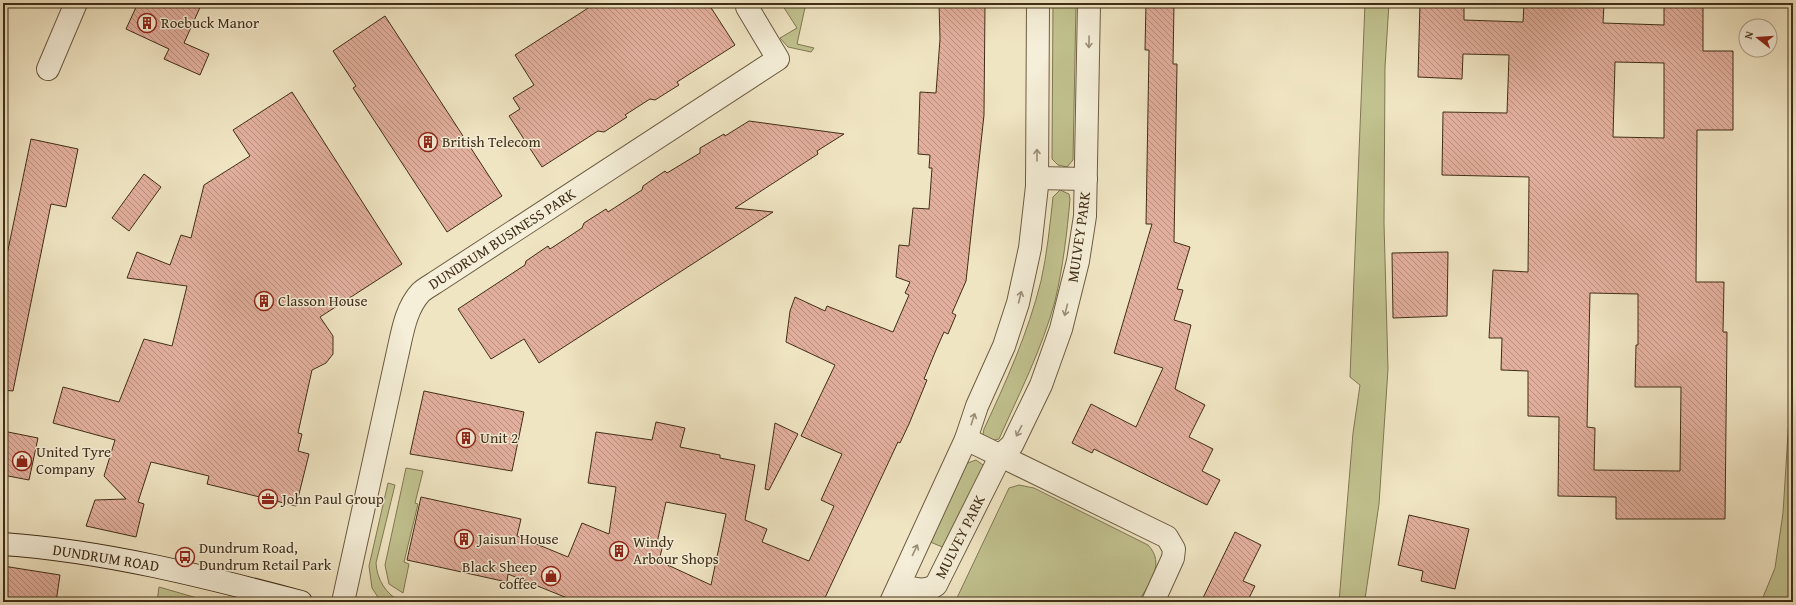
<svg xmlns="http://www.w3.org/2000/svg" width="1796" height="605" font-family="'Gentium Book Plus',serif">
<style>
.green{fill:#c1c28f;stroke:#807853}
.forest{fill:url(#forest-crowns);stroke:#807853}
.building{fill:url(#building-back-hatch);stroke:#402e17;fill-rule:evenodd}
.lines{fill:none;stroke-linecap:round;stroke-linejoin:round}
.street-casing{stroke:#6c5c42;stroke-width:24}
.secondary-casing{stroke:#402e17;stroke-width:24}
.street{stroke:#f5eed8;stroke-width:22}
.secondary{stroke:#f5eed8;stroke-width:22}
.oneway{stroke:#9a8e78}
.labels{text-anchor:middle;stroke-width:3;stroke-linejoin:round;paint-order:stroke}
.poi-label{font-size:15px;fill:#402e17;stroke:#f5eed8;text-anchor:start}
.street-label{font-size:15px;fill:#402e17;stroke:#f5eed8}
</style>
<defs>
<pattern id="forest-crowns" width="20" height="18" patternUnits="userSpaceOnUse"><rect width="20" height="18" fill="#c1c28f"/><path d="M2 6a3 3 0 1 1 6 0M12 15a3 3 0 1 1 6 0" fill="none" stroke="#9e9e74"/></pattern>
<pattern id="building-back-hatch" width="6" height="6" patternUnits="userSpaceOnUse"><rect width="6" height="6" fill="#e2af9d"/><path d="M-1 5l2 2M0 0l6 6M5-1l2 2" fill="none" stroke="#b98f7f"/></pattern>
</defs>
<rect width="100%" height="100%" fill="#f0e5c3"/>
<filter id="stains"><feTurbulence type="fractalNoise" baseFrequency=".005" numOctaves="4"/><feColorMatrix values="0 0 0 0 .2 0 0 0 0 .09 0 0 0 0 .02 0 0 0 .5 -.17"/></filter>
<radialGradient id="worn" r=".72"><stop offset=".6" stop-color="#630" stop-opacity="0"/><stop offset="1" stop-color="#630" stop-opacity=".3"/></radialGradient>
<!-- green -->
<g class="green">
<path d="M 781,3 L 786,3 L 788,5 L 791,3 L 806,3 L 797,44 L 814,48 L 811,52 L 788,47 L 780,38 L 797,28 Z"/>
<path d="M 1053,3 L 1076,3 L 1073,160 L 1067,167 L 1058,165 L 1052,159 Z"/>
<path d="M 1365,3 L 1389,3 L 1385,67 L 1384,223 L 1388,369 L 1379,504 L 1365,599 L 1364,602 L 1339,602 L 1353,433 L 1360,385 L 1350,377 Z"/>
<path d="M 1060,190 L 1069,194 L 1070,199 C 1067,233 1063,267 1055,301 C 1042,349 1019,394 999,439 L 990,441 L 983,434 L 984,429 C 1006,382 1028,333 1041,281 C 1047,254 1050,225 1053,197 Z"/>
<path d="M 1791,386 L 1793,386 L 1793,602 L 1761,602 L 1775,568 L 1783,513 Z"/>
<path d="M 976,460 L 983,465 L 983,469 L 947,549 L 928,541 L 965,464 Z"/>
<path d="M 406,468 L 423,471 L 415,503 L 418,504 L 404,562 L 409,564 L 403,593 L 389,584 L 385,565 Z"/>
<path d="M 388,483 L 395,485 L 376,563 C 377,580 386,594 401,602 L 381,602 L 372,588 L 369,566 Z"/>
<path d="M 1019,485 L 1034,488 L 1148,545 C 1166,564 1149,584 1138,602 L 955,602 L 1009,488 Z"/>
</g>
<!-- forest -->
<path class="forest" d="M 159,587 L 211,602 L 157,602 Z"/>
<!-- building -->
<g class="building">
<path d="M 138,3 L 202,3 L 184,43 L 209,54 L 200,75 L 164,59 L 169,49 L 126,29 Z"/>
<path d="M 596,3 L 708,3 L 735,45 L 677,82 L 679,85 L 655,100 L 650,99 L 625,115 L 627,117 L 604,132 L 598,131 L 542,167 L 509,116 L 520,109 L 513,98 L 534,85 L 515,55 Z"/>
<path d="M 939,3 L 985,3 L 984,115 L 966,281 L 952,313 L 956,315 L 948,334 L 944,332 L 936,350 L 924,379 L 927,380 L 909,424 L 900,443 L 898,442 L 823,602 L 577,602 L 508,574 L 507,582 L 407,560 L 421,497 L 521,519 L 517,536 L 568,557 L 582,523 L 609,534 L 616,487 L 588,483 L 596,432 L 652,440 L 656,422 L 685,428 L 680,447 L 720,455 L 720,458 L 755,465 L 745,520 L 767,529 L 762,542 L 809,561 L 834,506 L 821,500 L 842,454 L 801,436 L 835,365 L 786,342 L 790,311 L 795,297 L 825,311 L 827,306 L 893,332 L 909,295 L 905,293 L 910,282 L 896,277 L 899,245 L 909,246 L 913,208 L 929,209 L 932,168 L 929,168 L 930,155 L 918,154 L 920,92 L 936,93 L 940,39 ZM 666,502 L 726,514 L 711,585 L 659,561 L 663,544 L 657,543 Z"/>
<path d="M 1146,3 L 1174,3 L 1173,64 L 1177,64 L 1174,242 L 1190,247 L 1177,289 L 1183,290 L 1174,320 L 1191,325 L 1175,389 L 1205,405 L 1189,437 L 1213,449 L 1202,471 L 1220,480 L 1207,505 L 1094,449 L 1092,453 L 1072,443 L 1091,404 L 1136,427 L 1163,368 L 1114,353 L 1152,224 L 1146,224 L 1149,50 L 1145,50 Z"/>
<path d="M 1420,3 L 1464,3 L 1464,20 L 1523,22 L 1524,4 L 1565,5 L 1565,3 L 1604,3 L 1603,23 L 1664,25 L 1664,3 L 1703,3 L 1703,51 L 1733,51 L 1733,130 L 1697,130 L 1696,282 L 1724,282 L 1723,332 L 1727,332 L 1725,519 L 1616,519 L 1616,497 L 1558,496 L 1559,417 L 1528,416 L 1528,371 L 1501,370 L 1502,338 L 1489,338 L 1493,270 L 1528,272 L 1529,177 L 1442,175 L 1443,112 L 1507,113 L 1509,55 L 1463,54 L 1462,79 L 1418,77 ZM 1615,62 L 1664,63 L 1664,138 L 1613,137 ZM 1590,293 L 1638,294 L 1638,345 L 1636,345 L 1635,387 L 1681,387 L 1680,471 L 1594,470 L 1595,428 L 1587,427 Z"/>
<path d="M 385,16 L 502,196 L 447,232 L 353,88 L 356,86 L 333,51 Z"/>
<path d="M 292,92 L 402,264 L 320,317 L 333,336 L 333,354 L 326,363 L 312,370 L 298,433 L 302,434 L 298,451 L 309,454 L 296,506 L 207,484 L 209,476 L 151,462 L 138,502 L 144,504 L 136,537 L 86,526 L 95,500 L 126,499 L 104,476 L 115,440 L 53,423 L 63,387 L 119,402 L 144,339 L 172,346 L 187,286 L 127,278 L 137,252 L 170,265 L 181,235 L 191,238 L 204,185 L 250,156 L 233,130 Z"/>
<path d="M 749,121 L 844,134 L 817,151 L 818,154 L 735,208 L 773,212 L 539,363 L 524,339 L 491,359 L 458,309 L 525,265 L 526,261 L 548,246 L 550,249 L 582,228 L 584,223 L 606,209 L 608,212 L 642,190 L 643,186 L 665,171 L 667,173 L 700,153 L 700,148 L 724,134 L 725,136 Z"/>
<path d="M 31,139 L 78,149 L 66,207 L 51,204 L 13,391 L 3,390 L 3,274 Z"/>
<path d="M 144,174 L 161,187 L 129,231 L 112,218 Z"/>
<path d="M 1448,252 L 1447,316 L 1393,318 L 1392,253 Z"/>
<path d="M 424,391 L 524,412 L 512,471 L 410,454 Z"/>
<path d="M 775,423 L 798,434 L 769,490 L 765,489 Z"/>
<path d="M 3,431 L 38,438 L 29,480 L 3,475 Z"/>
<path d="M 1409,515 L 1469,529 L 1455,589 L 1421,581 L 1423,571 L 1398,565 Z"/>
<path d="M 1235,532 L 1261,545 L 1243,581 L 1255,586 L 1247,602 L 1201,602 Z"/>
<path d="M 3,566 L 60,575 L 56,602 L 3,602 Z"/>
</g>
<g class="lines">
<!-- street casing -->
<g class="street-casing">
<g id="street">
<path d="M 48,69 L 76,3"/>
<path d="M 1037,178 L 1086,179"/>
<path d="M 966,439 L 1167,537 L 1174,549 L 1173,558 L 1153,602"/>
<path d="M 899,586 C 912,588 925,593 936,585 L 1001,455 L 1012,445 L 1041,385 L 1061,329 L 1078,261 L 1085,216 L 1089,3"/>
<path d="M 343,602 L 397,356 C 402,335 405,309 421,292 C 426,288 433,284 439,280 L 778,59 L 747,7 L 747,3"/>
<path d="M 891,602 L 966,439 L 977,406 L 1004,346 L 1018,303 L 1030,248 L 1037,186 L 1038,3"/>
</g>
</g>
<!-- secondary casing -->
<g class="secondary-casing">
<path id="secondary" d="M 3,544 C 104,551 203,576 301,602"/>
</g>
<!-- street -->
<use href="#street" class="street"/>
<!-- secondary -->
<use href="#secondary" class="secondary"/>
</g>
<!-- one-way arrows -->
<defs><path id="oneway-shaft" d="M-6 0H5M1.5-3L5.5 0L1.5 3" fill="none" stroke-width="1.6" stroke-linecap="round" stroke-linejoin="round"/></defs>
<g class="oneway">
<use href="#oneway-shaft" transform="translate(1089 42) rotate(91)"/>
<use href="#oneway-shaft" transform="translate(1037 155) rotate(-90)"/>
<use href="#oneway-shaft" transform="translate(1020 297) rotate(-76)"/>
<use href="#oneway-shaft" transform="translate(1066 310) rotate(104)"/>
<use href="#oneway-shaft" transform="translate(973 419) rotate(-72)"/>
<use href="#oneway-shaft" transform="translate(1019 431) rotate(117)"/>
<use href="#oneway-shaft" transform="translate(915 550) rotate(-65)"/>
</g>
<!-- icons -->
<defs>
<g id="building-ring" transform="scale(1)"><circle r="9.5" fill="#f5eed8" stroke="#8f2418" stroke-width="1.5"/><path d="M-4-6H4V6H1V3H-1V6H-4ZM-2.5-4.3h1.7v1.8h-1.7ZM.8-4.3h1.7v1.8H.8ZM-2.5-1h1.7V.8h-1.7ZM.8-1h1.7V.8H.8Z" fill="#8f2418"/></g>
<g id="shop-ring" transform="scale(1)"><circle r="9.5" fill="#f5eed8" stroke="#8f2418" stroke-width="1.5"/><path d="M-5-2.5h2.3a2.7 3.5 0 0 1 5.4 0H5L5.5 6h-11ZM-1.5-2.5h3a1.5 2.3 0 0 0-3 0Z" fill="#8f2418"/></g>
<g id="office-ring" transform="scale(1)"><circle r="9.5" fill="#f5eed8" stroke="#8f2418" stroke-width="1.5"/><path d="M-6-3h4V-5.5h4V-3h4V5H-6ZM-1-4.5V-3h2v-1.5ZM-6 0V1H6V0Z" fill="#8f2418"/></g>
<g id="bus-ring" transform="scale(1)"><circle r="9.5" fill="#f5eed8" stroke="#8f2418" stroke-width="1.5"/><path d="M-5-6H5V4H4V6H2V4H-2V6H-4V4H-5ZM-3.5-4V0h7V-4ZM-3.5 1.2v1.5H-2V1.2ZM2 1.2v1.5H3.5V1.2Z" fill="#8f2418"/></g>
</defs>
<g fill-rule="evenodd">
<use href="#building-ring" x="147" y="23"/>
<use href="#building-ring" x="428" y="142"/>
<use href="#building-ring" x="264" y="301"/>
<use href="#building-ring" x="466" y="438"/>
<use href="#shop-ring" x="22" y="461"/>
<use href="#office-ring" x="268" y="499"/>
<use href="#building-ring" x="464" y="539"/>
<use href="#building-ring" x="619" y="551"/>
<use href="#bus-ring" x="185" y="557"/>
<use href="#shop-ring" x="551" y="576"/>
</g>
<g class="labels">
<!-- poi labels -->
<g class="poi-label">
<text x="161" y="28">Roebuck Manor</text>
<text x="442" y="147">British Telecom</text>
<text x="278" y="306">Classon House</text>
<text x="480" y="443">Unit 2</text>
<text x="36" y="457">United Tyre<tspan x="36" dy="17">Company</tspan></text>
<text x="282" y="504">John Paul Group</text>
<text x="478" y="544">Jaisun House</text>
<text x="633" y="547">Windy<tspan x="633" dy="17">Arbour Shops</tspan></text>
<text x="199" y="553">Dundrum Road,<tspan x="199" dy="17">Dundrum Retail Park</tspan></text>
<text x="537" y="572" text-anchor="end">Black Sheep<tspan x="537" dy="17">coffee</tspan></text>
</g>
<!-- street labels -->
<g class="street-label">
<text transform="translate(1079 237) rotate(-82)" y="5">MULVEY PARK</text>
<text transform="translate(502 239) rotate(-33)" y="5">DUNDRUM BUSINESS PARK</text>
<text transform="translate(960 537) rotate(-63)" y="5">MULVEY PARK</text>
<text transform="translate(106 558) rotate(9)" y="5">DUNDRUM ROAD</text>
</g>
</g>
<!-- margin -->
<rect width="1796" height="605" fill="none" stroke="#f0e5c3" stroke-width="16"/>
<rect x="4" y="4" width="1788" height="597" fill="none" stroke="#402e17" stroke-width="2"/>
<rect x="8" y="8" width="1780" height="589" fill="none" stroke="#402e17"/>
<!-- north arrow -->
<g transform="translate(1758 38) rotate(287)"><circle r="19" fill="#f5eed8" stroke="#ada18b"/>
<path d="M0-3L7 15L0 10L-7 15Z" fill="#8f2418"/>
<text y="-6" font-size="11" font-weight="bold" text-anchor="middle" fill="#402e17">N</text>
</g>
<rect width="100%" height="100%" filter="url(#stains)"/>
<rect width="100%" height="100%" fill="url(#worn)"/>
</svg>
